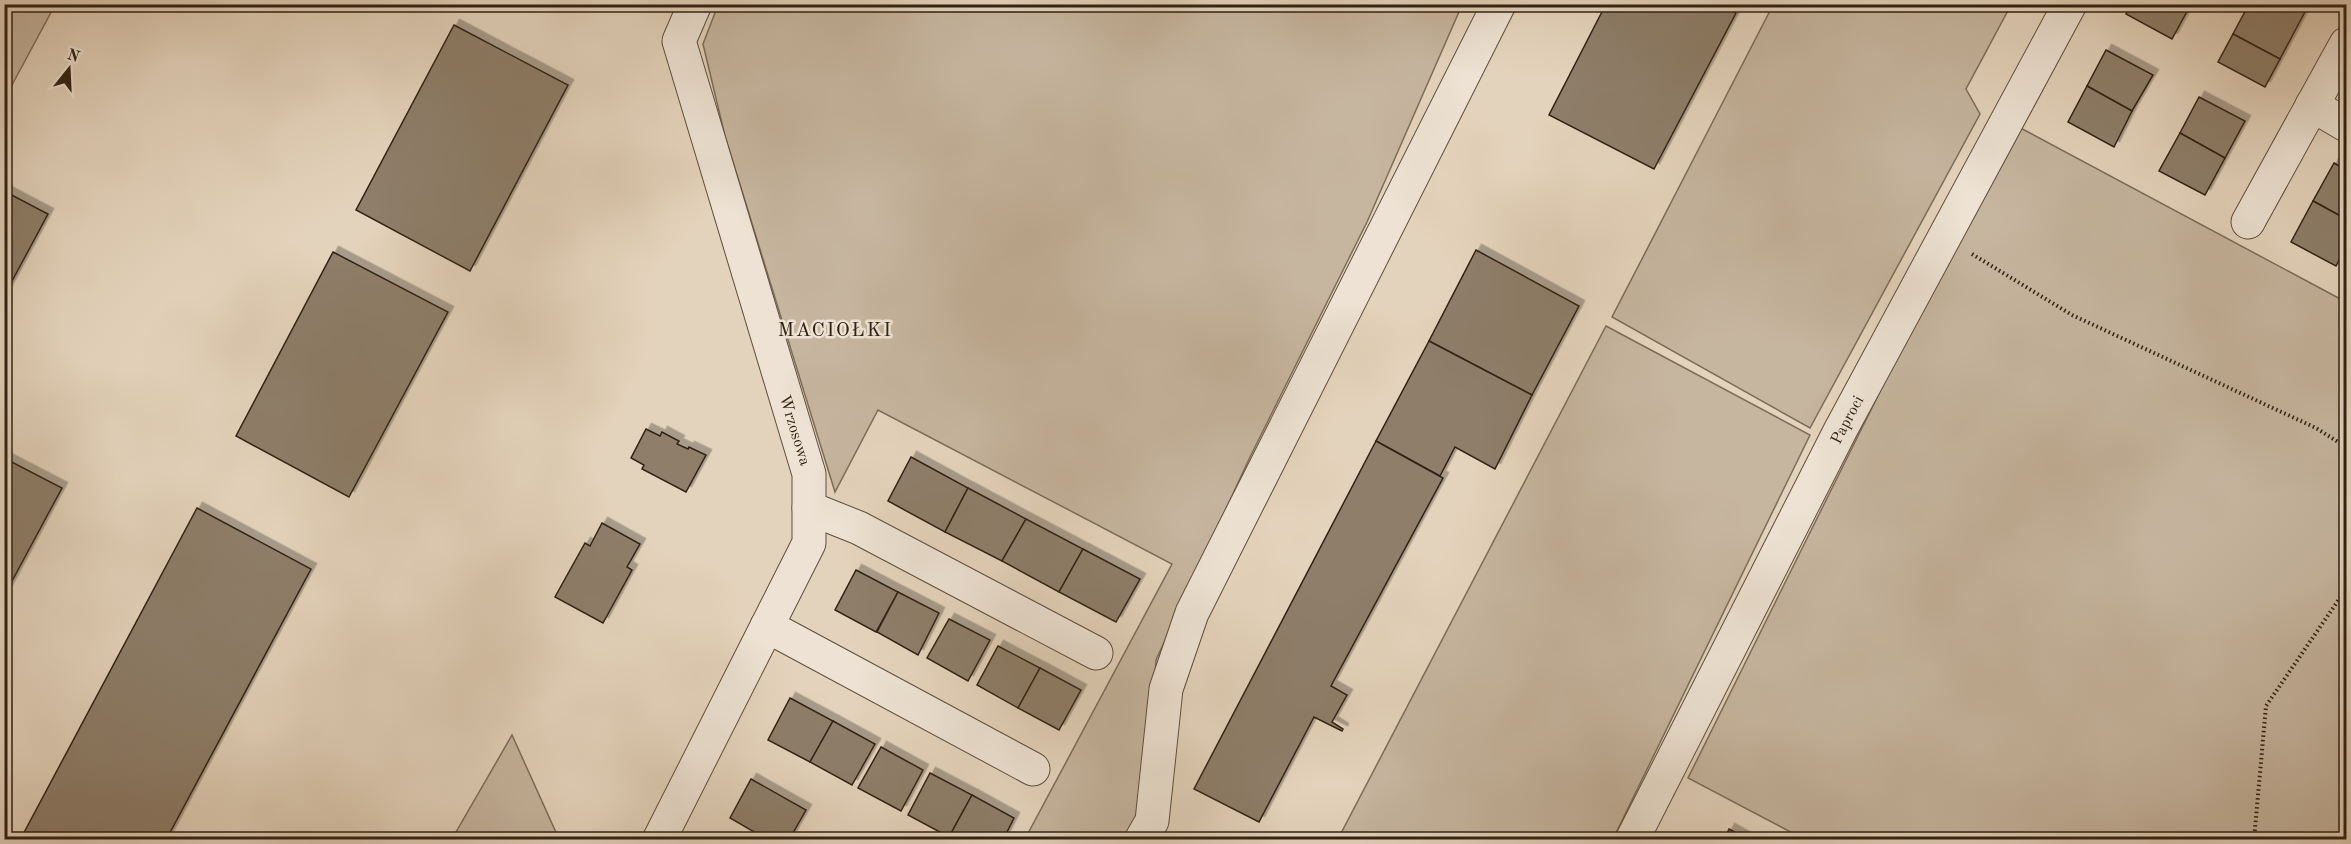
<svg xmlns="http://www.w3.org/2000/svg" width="2351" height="844" font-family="'Old Standard TT',serif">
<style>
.green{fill:#c6b59f;stroke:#7c6c5a;stroke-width:1.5}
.building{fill:#8e7e6b;stroke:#312214;stroke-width:1.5;filter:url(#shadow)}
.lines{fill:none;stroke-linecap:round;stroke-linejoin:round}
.minor-casing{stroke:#5e4e3e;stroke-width:35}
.path{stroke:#312214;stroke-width:4;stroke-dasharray:1.5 3;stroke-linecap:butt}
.minor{stroke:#ede2d3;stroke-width:33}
.labels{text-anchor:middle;stroke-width:5;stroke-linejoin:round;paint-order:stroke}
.street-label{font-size:16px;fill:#312214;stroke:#ede2d3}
.quarter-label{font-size:20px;letter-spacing:1.5px;fill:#312214;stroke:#ede2d3}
</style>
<defs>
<filter id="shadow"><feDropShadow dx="5.5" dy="-5.5" stdDeviation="0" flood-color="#0004"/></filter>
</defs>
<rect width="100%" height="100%" fill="#e4d3bc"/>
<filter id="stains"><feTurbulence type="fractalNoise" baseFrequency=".00333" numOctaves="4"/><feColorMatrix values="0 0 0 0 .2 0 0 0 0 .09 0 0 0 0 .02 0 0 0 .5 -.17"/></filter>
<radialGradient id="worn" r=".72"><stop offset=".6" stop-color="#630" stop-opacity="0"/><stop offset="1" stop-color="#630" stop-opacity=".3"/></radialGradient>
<!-- green -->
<g class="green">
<path d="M 5,4 L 55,5 L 5,98 L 4,5 Z"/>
<path d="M 718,5 L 1462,5 L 1367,222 L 1250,457 L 1156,660 L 1148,816 L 1135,839 L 1025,839 L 1172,564 L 878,410 L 835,492 L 725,136 L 703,44 Z"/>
<path d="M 1773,5 L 2011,5 L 1966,89 L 1980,114 L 1810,428 L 1612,317 Z"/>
<path d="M 2013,124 L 2346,302 L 2346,839 L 1804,839 L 1688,778 Z"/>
<path d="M 1606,326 L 1810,435 L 1613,839 L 1338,839 Z"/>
<path d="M 512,735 L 559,839 L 452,839 Z"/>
</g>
<!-- building -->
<g class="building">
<path d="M 1606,4 L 1614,4 L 1626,10 L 1629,4 L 1721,4 L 1736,13 L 1654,169 L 1549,115 Z"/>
<path d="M 2132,4 L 2191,4 L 2172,39 L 2126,14 Z"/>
<path d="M 2249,4 L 2299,4 L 2307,8 L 2280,59 L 2233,34 Z"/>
<path d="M 454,25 L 568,85 L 470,271 L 356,210 Z"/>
<path d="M 2233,34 L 2280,59 L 2265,87 L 2218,62 Z"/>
<path d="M 2106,50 L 2153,75 L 2132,111 L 2087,86 Z"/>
<path d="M 2087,86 L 2132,111 L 2114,147 L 2068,122 Z"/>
<path d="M 2199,97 L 2245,121 L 2225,158 L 2180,133 Z"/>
<path d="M 2180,133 L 2225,158 L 2205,195 L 2159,171 Z"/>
<path d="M 2334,163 L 2346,170 L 2346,219 L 2313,201 Z"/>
<path d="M 4,191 L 48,214 L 4,296 Z"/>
<path d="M 2313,201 L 2346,219 L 2346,247 L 2336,266 L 2291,242 Z"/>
<path d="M 1476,250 L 1579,306 L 1532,395 L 1429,341 Z"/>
<path d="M 333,252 L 448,312 L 349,497 L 236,436 Z"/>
<path d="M 1429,341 L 1532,395 L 1495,469 L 1455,447 L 1440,476 L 1376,441 Z"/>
<path d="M 646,429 L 660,436 L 662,432 L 679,441 L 677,444 L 688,449 L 689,447 L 706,455 L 686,492 L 642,469 L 644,465 L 631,458 Z"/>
<path d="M 1376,441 L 1443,478 L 1331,686 L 1347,695 L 1332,722 L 1343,729 L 1342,731 L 1314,717 L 1259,822 L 1194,789 Z"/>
<path d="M 911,457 L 968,488 L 945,532 L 888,501 Z"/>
<path d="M 4,458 L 62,488 L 4,596 Z"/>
<path d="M 968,488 L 1026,519 L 1002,561 L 945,532 Z"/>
<path d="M 197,508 L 311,569 L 166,840 L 20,840 Z"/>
<path d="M 1026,519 L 1083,549 L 1059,592 L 1002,561 Z"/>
<path d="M 602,523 L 640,544 L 627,567 L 632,570 L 603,623 L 555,597 L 585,543 L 590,546 Z"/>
<path d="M 1083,549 L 1140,579 L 1116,622 L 1059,592 Z"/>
<path d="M 856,570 L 898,592 L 876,632 L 835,610 Z"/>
<path d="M 898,592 L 939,613 L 918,655 L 877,632 Z"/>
<path d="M 949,619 L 990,640 L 968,681 L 927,658 Z"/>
<path d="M 998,646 L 1040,668 L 1018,708 L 977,685 Z"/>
<path d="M 1040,668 L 1081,690 L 1059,730 L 1018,708 Z"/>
<path d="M 790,698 L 833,721 L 810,762 L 768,740 Z"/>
<path d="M 833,721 L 875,744 L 852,785 L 810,762 Z"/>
<path d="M 881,747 L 923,770 L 901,811 L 858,788 Z"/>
<path d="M 930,773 L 972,795 L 949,837 L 908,815 Z"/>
<path d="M 751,779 L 806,810 L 789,840 L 768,840 L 730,818 Z"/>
<path d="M 972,795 L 1014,818 L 1003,840 L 954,840 L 949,837 Z"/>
<path d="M 1729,829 L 1749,840 L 1724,840 Z"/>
</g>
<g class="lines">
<!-- minor casing -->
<g class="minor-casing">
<g id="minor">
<path d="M 2312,105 L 2346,125"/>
<path d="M 2248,222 L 2346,44"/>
<path d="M 809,508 L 859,528 L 1096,653"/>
<path d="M 767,626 L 1033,769"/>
<path d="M 659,840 L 809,543 L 809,474 L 679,41 L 695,4"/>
<path d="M 1141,840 L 1152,821 L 1166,689 L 1192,613 L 1499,4"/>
<path id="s1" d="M 1632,840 L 1841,429 L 2070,4"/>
</g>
</g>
<!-- path -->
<g class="path">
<path d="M 1972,254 L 2072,315 L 2316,428 L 2346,447"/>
<path d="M 2254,840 L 2266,706 L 2346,589"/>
</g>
<!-- minor -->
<use href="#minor" class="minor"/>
</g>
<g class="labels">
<!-- street labels -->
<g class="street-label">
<text dy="6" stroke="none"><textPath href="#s1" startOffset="472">Paproci</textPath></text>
<text transform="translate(796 430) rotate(73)" y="6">Wrzosowa</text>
</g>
<!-- quarter labels -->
<g class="quarter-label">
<text x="835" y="336">MACIOŁKI</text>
</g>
</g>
<!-- margin -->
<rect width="2351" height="844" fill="none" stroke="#e4d3bc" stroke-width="24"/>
<rect x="6" y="6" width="2339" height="832" fill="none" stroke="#312214" stroke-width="3"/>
<rect x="12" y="12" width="2327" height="820" fill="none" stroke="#312214" stroke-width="1.5"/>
<!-- north arrow -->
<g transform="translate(69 69) rotate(18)" stroke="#ede2d3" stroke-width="4.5" paint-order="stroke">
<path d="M0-4.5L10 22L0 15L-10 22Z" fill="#312214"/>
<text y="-9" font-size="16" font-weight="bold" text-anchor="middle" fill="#312214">N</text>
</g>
<rect width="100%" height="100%" filter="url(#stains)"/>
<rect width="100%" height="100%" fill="url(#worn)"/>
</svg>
